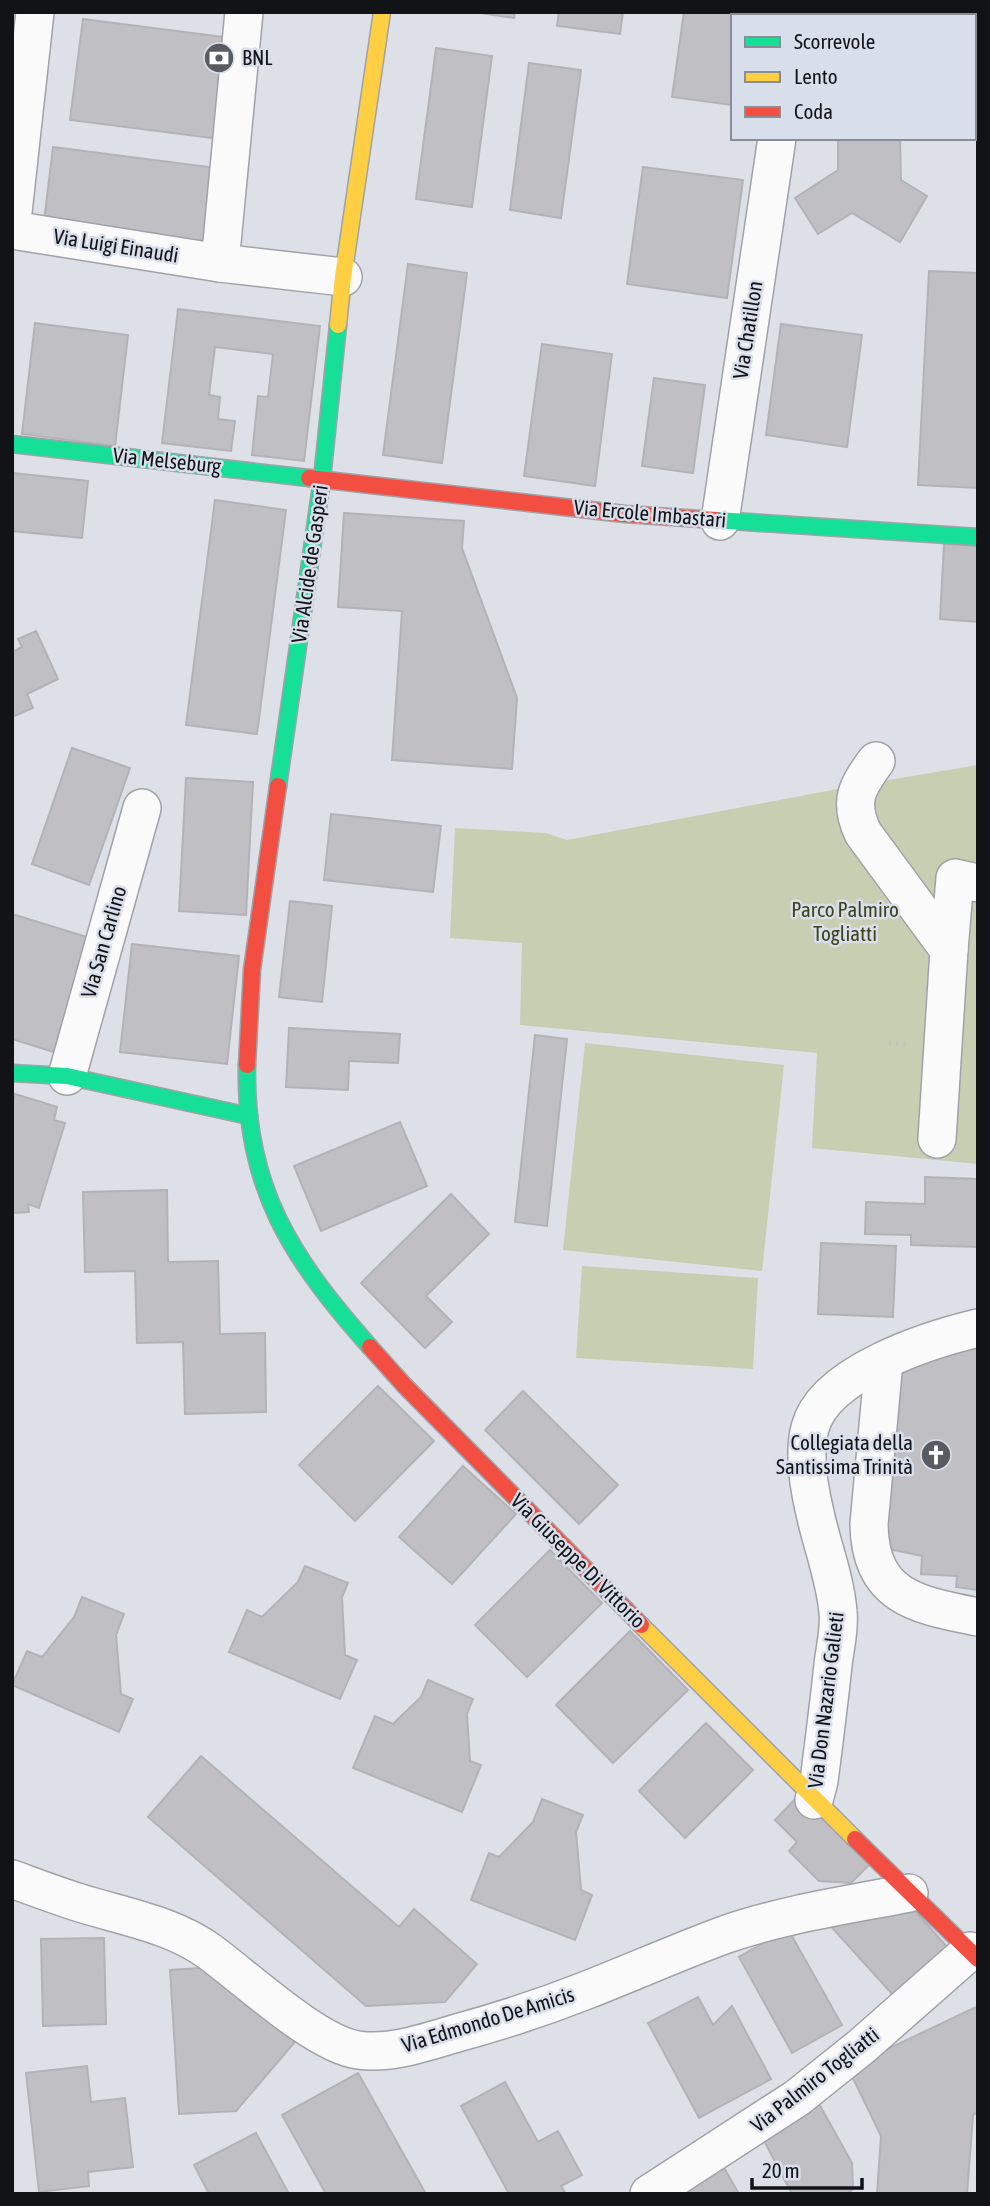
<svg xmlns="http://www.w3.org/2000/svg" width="990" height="2206" font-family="'Asap Condensed',sans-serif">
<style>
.green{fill:#c7ceb1}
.building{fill:#c0c0c4;stroke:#b3b2b7;stroke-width:2}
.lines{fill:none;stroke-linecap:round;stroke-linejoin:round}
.street-casing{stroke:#a0a2a7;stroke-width:40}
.fast-casing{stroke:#a0a2a7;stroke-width:19}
.slow-casing{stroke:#a0a2a7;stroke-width:19}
.jam-casing{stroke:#a0a2a7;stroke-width:19}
.path{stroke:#c0c1c3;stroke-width:4.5;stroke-dasharray:2 5;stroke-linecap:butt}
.street{stroke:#fafafb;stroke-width:37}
.fast{stroke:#16e098;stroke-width:16}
.slow{stroke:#ffcf43;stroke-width:16}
.jam{stroke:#f24e42;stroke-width:16}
.labels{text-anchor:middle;stroke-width:5;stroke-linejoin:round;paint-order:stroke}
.poi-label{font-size:21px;fill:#111317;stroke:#d9dfea;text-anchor:start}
.street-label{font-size:21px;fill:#111317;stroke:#d9dfea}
.park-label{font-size:21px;fill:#3b4119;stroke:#d9dfea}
</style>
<rect width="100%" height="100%" fill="#dde0e6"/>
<!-- green -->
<g class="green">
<path d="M 978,765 L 978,1164 L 812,1148 L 817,1053 L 520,1025 L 522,943 L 450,938 L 455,828 L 546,833 L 567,840 L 859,785 Z"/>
<path d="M 585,1043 L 784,1065 L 762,1271 L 563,1250 Z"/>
<path d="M 582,1266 L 758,1278 L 753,1369 L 576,1358 Z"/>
</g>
<!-- building -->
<g class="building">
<path d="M 12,12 L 25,12 L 12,70 Z"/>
<path d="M 474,12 L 515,12 L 514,18 Z"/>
<path d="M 559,12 L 623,12 L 620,34 L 557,26 Z"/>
<path d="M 684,12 L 761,12 L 761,16 L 733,16 L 733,105 L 672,97 Z"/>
<path d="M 814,12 L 916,12 L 914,16 L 814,16 Z"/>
<path d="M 83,19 L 232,38 L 219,139 L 70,120 Z"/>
<path d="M 436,48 L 492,56 L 472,207 L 416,199 Z"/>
<path d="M 529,63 L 581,70 L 561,218 L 510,210 Z"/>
<path d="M 838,138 L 900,138 L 901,180 L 927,196 L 900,242 L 852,213 L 818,234 L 795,198 L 838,170 Z"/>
<path d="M 53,147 L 217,168 L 206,251 L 43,230 Z"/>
<path d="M 643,167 L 743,180 L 727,298 L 627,284 Z"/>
<path d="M 408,264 L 467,273 L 442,463 L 383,455 Z"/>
<path d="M 929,271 L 978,273 L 978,488 L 918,485 Z"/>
<path d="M 178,309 L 320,326 L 304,461 L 252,455 L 258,396 L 268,397 L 273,354 L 215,347 L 209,395 L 220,397 L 218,419 L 235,421 L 231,451 L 162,443 Z"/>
<path d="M 35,323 L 128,335 L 115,446 L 22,434 Z"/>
<path d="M 781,324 L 862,335 L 847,447 L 766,435 Z"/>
<path d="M 542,344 L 612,354 L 595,486 L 524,476 Z"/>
<path d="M 654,378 L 705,385 L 693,473 L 642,466 Z"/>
<path d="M 13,473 L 88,481 L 82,538 L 12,531 Z"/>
<path d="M 215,500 L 286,510 L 257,734 L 186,725 Z"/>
<path d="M 344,513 L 464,521 L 462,548 L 517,698 L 512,769 L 392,760 L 402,611 L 338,607 Z"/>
<path d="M 944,544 L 978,546 L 978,622 L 940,619 Z"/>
<path d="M 36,631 L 58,679 L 27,694 L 33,708 L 12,717 L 12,652 L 22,647 L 18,639 Z"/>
<path d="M 72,748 L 130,768 L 89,885 L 32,864 Z"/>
<path d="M 186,778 L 253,782 L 246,915 L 179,911 Z"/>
<path d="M 331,814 L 441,826 L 433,892 L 324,880 Z"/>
<path d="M 290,901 L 332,906 L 322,1002 L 279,997 Z"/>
<path d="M 12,914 L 93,939 L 57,1053 L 12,1039 Z"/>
<path d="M 132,944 L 239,956 L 227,1064 L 120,1052 Z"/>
<path d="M 289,1028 L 400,1034 L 398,1063 L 349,1061 L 348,1090 L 286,1087 Z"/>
<path d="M 535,1035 L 567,1039 L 547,1226 L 515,1222 Z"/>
<path d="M 15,1094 L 57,1107 L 54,1120 L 65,1123 L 39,1208 L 28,1204 L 29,1212 L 12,1213 L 12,1104 Z"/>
<path d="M 400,1122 L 427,1186 L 321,1231 L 294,1166 Z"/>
<path d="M 925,1177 L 978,1179 L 978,1247 L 911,1245 L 911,1235 L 865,1234 L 866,1202 L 925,1204 Z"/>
<path d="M 167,1190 L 168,1262 L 218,1261 L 220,1334 L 265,1333 L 266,1412 L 185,1414 L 183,1342 L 137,1343 L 135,1271 L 85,1272 L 83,1192 Z"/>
<path d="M 451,1194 L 489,1234 L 426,1296 L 452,1322 L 425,1348 L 361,1283 Z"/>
<path d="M 821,1243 L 896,1246 L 893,1317 L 818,1314 Z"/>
<path d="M 978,1345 L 978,1590 L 956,1587 L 957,1576 L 921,1574 L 922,1556 L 884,1548 L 902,1361 Z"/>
<path d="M 378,1386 L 434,1441 L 355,1521 L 299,1465 Z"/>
<path d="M 523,1391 L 618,1485 L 579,1524 L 485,1430 Z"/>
<path d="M 463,1466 L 516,1514 L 452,1584 L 399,1537 Z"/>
<path d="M 550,1550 L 602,1603 L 527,1677 L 475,1625 Z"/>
<path d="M 305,1566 L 348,1583 L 342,1597 L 345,1655 L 357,1660 L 340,1699 L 229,1652 L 247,1610 L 262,1617 L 298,1582 Z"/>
<path d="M 82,1597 L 124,1614 L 116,1635 L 121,1694 L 133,1699 L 119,1732 L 12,1685 L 27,1651 L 42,1657 L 74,1617 Z"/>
<path d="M 630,1631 L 688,1690 L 613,1763 L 556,1705 Z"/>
<path d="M 428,1680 L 473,1699 L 467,1714 L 470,1761 L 481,1765 L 462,1812 L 353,1768 L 375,1716 L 393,1724 L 421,1697 Z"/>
<path d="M 706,1723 L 753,1770 L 685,1838 L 639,1791 Z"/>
<path d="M 201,1756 L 399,1927 L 414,1909 L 477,1964 L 445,2002 L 366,2006 L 148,1817 Z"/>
<path d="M 799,1795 L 871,1863 L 851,1883 L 819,1881 L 789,1851 L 797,1842 L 775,1820 Z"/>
<path d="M 542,1799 L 583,1815 L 576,1832 L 581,1890 L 592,1895 L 575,1940 L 471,1900 L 489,1853 L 499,1857 L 533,1822 Z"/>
<path d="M 908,1903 L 948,1948 L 894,1996 L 825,1920 Z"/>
<path d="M 788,1929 L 842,2025 L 792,2053 L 739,1957 Z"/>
<path d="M 104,1938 L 106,2024 L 43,2026 L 41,1939 Z"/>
<path d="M 216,1967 L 299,2037 L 236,2111 L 179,2114 L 170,1970 Z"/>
<path d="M 698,1997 L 713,2025 L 732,2006 L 771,2079 L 699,2118 L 648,2023 Z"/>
<path d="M 978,2006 L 978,2112 L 973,2115 L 967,2194 L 877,2194 L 881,2136 L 848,2068 Z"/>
<path d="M 87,2066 L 91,2102 L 125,2098 L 133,2167 L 88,2172 L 89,2186 L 39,2192 L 26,2073 Z"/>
<path d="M 358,2073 L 426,2194 L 326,2194 L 282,2115 Z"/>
<path d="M 505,2082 L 538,2142 L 558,2131 L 582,2175 L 561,2186 L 566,2194 L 509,2194 L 461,2106 Z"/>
<path d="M 818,2102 L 852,2163 L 853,2189 L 847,2194 L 792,2194 L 763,2139 Z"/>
<path d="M 256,2133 L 289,2194 L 209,2194 L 194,2165 Z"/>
<path d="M 723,2166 L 739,2194 L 675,2194 Z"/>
</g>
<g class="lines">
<!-- street casing -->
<g class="street-casing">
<g id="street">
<path d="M 244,12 L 220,263 L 343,277"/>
<path d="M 796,16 L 796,12"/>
<path d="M 12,221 L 35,12"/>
<path d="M 12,230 L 220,263"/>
<path d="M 720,521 L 777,138"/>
<path d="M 876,761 C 857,787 848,801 863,833 L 949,950 L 937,1139"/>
<path d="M 949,950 L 955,878 L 978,883"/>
<path d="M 67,1076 L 142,808"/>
<path d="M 884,1361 L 869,1524 C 870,1598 918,1605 978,1617"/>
<path d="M 814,1800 L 819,1781 C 824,1742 829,1703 833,1665 C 835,1647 840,1629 838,1612 C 835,1577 822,1546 815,1513 C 809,1488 803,1454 810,1428 C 824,1373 928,1340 978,1328"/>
<path d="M 12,1879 C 34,1887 55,1895 77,1902 C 121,1916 172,1924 210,1952 C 247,1979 316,2044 358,2050 C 391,2055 426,2042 457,2033 C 501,2021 544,2007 587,1990 C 633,1972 678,1952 724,1935 C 784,1914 847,1905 909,1893"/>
<path d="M 649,2194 L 797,2098 L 862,2046 L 970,1951"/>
</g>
</g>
<!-- fast casing -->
<g class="fast-casing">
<g id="fast">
<path d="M 12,444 L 309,478"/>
<path d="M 716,520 L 978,537"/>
<path d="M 278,786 L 322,479 L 338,325"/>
<path d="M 247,1065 C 244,1187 292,1259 370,1347"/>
<path d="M 12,1073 L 67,1076 L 249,1116"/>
</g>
</g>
<!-- slow casing -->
<g class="slow-casing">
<g id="slow">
<path d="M 338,325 L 343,277 L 382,12"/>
<path d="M 641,1625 L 855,1839"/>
</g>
</g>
<!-- jam casing -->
<g class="jam-casing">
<g id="jam">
<path d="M 309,478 L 625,514 L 716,520"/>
<path d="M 247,1065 L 252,970 L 278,786"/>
<path d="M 370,1347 L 404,1385 L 641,1625"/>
<path d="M 855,1839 L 978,1959"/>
</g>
</g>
<!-- path -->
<path class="path" d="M 889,1043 L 907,1045"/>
<!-- street -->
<use href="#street" class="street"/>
<!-- fast -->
<use href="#fast" class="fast"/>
<!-- slow -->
<use href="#slow" class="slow"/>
<!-- jam -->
<use href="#jam" class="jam"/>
</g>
<!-- icons -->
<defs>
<g id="bank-disc" transform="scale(1.575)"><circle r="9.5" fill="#585b5f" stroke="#d9dfea"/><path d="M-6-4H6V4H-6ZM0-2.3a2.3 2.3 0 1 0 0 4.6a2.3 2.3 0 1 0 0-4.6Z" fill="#fff"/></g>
<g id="church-disc" transform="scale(1.575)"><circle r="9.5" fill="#585b5f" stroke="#d9dfea"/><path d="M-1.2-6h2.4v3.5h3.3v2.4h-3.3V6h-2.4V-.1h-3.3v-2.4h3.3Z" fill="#fff"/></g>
</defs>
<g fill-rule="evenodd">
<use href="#bank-disc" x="219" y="58"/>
<use href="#church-disc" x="936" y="1455"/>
</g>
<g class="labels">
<!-- poi labels -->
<g class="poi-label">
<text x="242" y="65">BNL</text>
<text x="913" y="1450" text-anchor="end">Collegiata della<tspan x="913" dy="24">Santissima Trinità</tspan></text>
</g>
<!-- street labels -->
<g class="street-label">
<text transform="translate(116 246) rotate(9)" y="7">Via Luigi Einaudi</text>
<text transform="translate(748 330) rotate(-81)" y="7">Via Chatillon</text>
<text transform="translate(167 461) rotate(6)" y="7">Via Melseburg</text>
<text transform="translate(650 514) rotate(5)" y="7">Via Ercole Imbastari</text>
<text transform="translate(310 564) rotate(-82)" y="7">Via Alcide de Gasperi</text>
<text transform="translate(104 942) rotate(-74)" y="7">Via San Carlino</text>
<text transform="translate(578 1561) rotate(45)" y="7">Via Giuseppe Di Vittorio</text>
<text transform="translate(826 1700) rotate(-83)" y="7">Via Don Nazario Galieti</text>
<text transform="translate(488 2020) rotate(-17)" y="7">Via Edmondo De Amicis</text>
<text transform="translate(815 2080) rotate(-38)" y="7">Via Palmiro Togliatti</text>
</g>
<!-- park labels -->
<g class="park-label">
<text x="845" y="917">Parco Palmiro<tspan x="845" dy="24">Togliatti</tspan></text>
</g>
</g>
<!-- border -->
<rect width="990" height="2206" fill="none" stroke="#111317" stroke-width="28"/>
<!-- legend -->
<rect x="731" y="14" width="245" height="126" fill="#d9dfea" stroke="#898d96" stroke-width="2"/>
<rect x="745" y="37" width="35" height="10" fill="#16e098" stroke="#898d96" stroke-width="2"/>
<text x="794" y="49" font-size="21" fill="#111317">Scorrevole</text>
<rect x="745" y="72" width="35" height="10" fill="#ffcf43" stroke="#898d96" stroke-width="2"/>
<text x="794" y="84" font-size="21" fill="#111317">Lento</text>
<rect x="745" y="107" width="35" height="10" fill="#f24e42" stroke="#898d96" stroke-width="2"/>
<text x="794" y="119" font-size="21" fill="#111317">Coda</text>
<!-- scale -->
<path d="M752 2178v10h110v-10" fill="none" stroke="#111317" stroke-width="3.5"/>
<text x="762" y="2178" font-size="21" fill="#111317" stroke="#d9dfea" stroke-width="5" paint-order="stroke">20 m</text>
</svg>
